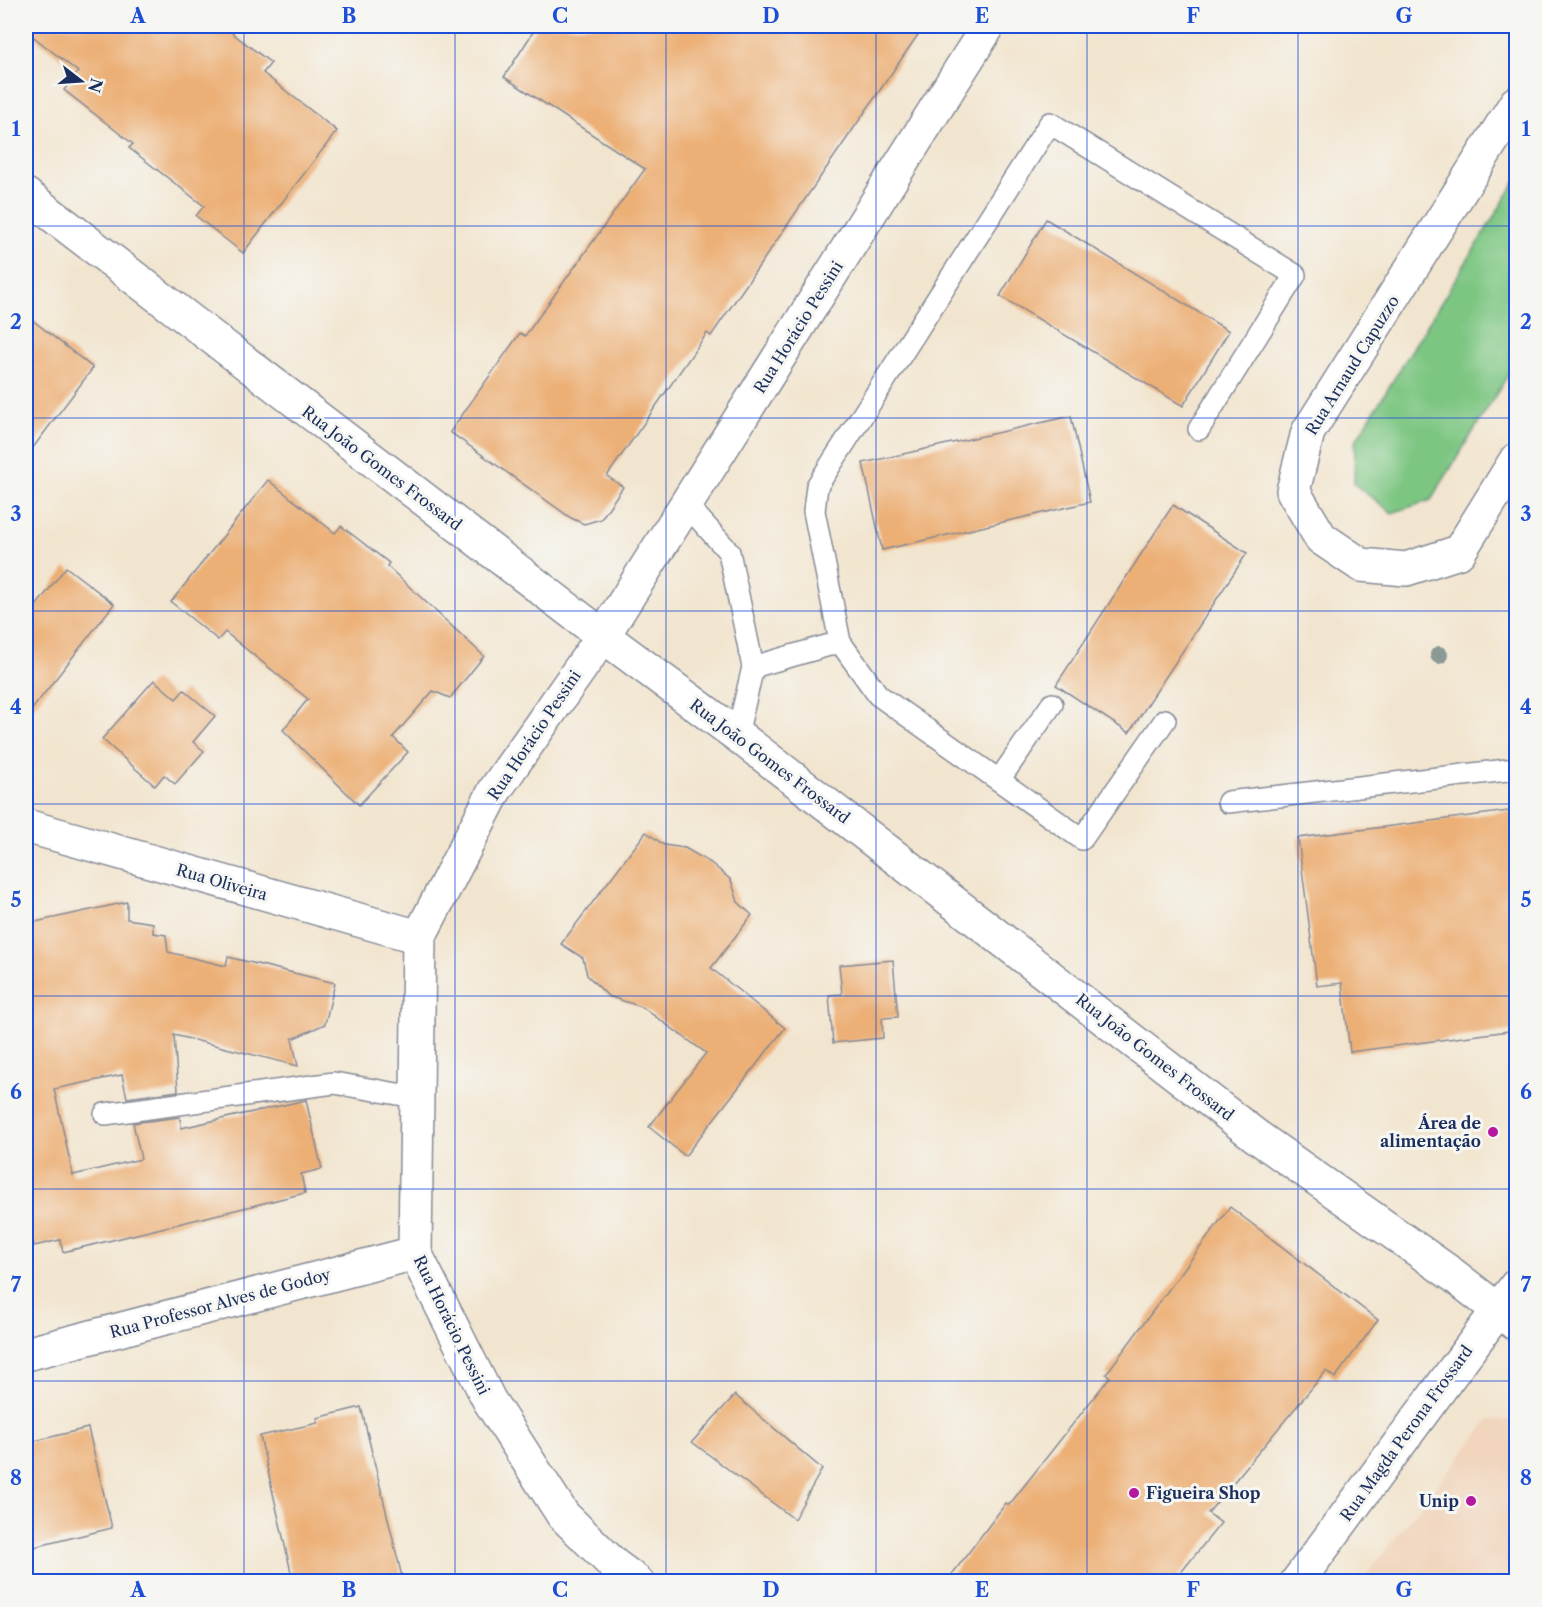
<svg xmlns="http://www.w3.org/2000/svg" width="1542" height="1607" font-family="'Libre Caslon Text',serif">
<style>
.built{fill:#f1d5bd}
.green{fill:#7dc682;stroke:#4c7a70;stroke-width:1.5}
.building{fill:#ecaf75}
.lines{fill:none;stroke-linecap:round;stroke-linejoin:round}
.service-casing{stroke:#868a96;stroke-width:24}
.minor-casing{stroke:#868a96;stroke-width:36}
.service{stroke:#fff;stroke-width:21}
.minor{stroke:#fff;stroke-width:33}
.tree{fill:#8c9a97}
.grid{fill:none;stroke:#1d4ed8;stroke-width:1.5;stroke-opacity:0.55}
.poi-dot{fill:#b5179e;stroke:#f6f6f2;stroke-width:2}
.labels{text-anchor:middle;stroke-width:6;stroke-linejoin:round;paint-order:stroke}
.street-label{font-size:16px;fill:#1b2f5e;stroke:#f6f6f2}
.poi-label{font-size:16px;font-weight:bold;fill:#1b2f5e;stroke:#f6f6f2;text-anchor:end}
.neatline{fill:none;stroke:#1d4ed8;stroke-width:2}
.grid-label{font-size:20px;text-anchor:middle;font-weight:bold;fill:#1d4ed8}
</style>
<rect width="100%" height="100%" fill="#f6f6f2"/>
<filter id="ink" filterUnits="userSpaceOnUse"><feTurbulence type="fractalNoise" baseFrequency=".0167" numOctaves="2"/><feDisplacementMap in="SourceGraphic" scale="12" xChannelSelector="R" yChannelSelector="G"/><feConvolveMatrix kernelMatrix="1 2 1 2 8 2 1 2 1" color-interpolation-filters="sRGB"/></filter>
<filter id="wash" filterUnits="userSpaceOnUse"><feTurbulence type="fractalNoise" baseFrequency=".008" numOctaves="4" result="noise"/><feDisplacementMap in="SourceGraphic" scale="24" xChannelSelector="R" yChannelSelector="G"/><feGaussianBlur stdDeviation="1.35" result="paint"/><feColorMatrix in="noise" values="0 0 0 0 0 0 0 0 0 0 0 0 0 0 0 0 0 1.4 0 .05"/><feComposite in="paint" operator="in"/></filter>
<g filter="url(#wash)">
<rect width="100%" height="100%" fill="#f2e5cf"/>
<!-- built -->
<path class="built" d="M 1489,1420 L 1516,1420 L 1516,1581 L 1361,1581 Z"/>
<!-- green -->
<path class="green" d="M 1516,181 L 1516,362 L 1431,500 L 1392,513 L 1354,484 L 1355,442 Z"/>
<g id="blocks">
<!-- building -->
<g class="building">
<path d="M 26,26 L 223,26 L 271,63 L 263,73 L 337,131 L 243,253 L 196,216 L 204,206 L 129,148 L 133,144 L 64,90 L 78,72 L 26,31 Z"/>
<path d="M 537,26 L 924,26 L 711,336 L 707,333 L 607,476 L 623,487 L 601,519 L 584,524 L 571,518 L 450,432 L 520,333 L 525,336 L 645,169 L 504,77 Z"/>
<path d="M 1046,219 L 1229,331 L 1183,406 L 1000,296 Z"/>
<path d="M 26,315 L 93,368 L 26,457 Z"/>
<path d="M 1071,416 L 1090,502 L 882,550 L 863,463 Z"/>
<path d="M 268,480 L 335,533 L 341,526 L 389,563 L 387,566 L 484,656 L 450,698 L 433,691 L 393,737 L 408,752 L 359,805 L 283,730 L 308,699 L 225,632 L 218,640 L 171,602 Z"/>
<path d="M 1173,505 L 1247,553 L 1129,733 L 1056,685 Z"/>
<path d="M 66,567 L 114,604 L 26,717 L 26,619 Z"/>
<path d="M 154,680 L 176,699 L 184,690 L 215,716 L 193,742 L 204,751 L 175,784 L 164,775 L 155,786 L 102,739 Z"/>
<path d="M 1516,810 L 1516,1030 L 1350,1052 L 1342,983 L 1317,986 L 1298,838 Z"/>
<path d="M 646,832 L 664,845 L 685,848 L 711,863 L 731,880 L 738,902 L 752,915 L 711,968 L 785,1028 L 685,1156 L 649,1127 L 706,1053 L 642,1007 L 608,996 L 587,975 L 583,958 L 561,944 Z"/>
<path d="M 127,902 L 127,919 L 153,923 L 153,933 L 166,935 L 168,952 L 226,966 L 228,957 L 335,983 L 325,1024 L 292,1039 L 298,1066 L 174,1035 L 178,1091 L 127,1098 L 122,1075 L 54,1089 L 73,1175 L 141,1159 L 133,1123 L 180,1117 L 181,1128 L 306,1100 L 322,1169 L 301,1174 L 305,1193 L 63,1252 L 60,1240 L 34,1246 L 26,1212 L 26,924 Z"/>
<path d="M 893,960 L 898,1017 L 882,1018 L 883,1038 L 833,1043 L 829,995 L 842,994 L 839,965 Z"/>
<path d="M 1230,1207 L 1378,1320 L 1335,1378 L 1326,1371 L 1208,1513 L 1221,1523 L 1174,1581 L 947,1581 L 1006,1503 L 1009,1505 L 1110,1377 L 1106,1374 Z"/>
<path d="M 735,1395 L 822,1469 L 794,1519 L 692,1442 Z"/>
<path d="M 361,1407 L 403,1581 L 293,1581 L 260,1436 L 318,1423 L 317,1418 Z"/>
<path d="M 88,1428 L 112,1528 L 26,1549 L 26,1443 Z"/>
</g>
</g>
</g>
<g filter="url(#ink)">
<use href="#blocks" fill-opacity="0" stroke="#868a96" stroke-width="1.5"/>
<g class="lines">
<!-- service casing -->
<g class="service-casing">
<g id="service">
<path d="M 686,504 L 729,552 L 753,667 L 737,735"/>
<path d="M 753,667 L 840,642"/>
<path d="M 1165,720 L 1082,839 L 878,695 L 840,642 L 814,511 L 817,486 L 1050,123 L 1295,275 L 1199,429"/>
<path d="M 999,780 L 1052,704"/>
<path d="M 1228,802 L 1516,769"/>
<path d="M 105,1114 L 334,1083 L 415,1097"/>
</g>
</g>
<!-- minor casing -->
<g class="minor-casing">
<g id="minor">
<path d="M 1516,103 L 1308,432 L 1293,491 L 1321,538 L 1361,565 L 1406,569 L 1459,552 L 1516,460"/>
<path d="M 26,195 L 603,636 L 737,735 L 1256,1136 L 1453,1275 L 1516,1324"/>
<path d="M 26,826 L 419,937"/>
<path d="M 26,1354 L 415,1253"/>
<path d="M 637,1582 L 614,1565 L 563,1515 L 489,1400 L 415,1253 L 419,937 L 495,790 L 603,636 L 988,26"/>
<path d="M 1297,1582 L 1516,1286"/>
</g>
</g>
<!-- service -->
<use href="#service" class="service"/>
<!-- minor -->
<use href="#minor" class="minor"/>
</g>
<!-- trees -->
<circle class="tree" cx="1439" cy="655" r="9"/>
</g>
<!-- grid -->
<path class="grid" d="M 244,26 L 244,1582M 455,26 L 455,1582M 666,26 L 666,1582M 876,26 L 876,1582M 1087,26 L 1087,1582M 1298,26 L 1298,1582M 26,226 L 1516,226M 26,418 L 1516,418M 26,611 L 1516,611M 26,804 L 1516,804M 26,996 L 1516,996M 26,1189 L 1516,1189M 26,1381 L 1516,1381"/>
<!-- markers -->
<g class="poi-dot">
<circle cx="1493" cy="1132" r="6"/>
<circle cx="1134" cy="1493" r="6"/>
<circle cx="1471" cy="1501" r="6"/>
</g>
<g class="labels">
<!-- street labels -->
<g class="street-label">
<text transform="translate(798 327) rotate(-58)" y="6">Rua Horácio Pessini</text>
<text transform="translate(1352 365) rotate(-58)" y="6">Rua Arnaud Capuzzo</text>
<text transform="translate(382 468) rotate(37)" y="6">Rua João Gomes Frossard</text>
<text transform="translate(534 735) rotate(-56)" y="6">Rua Horácio Pessini</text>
<text transform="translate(770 761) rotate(37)" y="6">Rua João Gomes Frossard</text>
<text transform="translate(222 882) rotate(16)" y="6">Rua Oliveira</text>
<text transform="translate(1155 1057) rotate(38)" y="6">Rua João Gomes Frossard</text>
<text transform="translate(220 1303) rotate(-15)" y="6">Rua Professor Alves de Godoy</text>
<text transform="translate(452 1325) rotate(64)" y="6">Rua Horácio Pessini</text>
<text transform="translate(1406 1433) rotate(-54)" y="6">Rua Magda Perona Frossard</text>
</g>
<!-- poi labels -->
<g class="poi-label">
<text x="1481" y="1129">Área de<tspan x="1481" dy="18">alimentação</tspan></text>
<text x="1146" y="1499" text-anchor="start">Figueira Shop</text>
<text x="1459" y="1507">Unip</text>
</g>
</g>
<!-- margin -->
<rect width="1542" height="1607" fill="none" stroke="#f6f6f2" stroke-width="66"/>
<!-- north arrow -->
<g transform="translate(81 81) rotate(107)" stroke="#f6f6f2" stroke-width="4.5" paint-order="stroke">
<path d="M0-4.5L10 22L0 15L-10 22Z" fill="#1b2f5e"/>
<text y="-9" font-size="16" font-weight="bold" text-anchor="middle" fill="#1b2f5e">N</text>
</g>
<rect x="33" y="33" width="1476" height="1541" class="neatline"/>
<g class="grid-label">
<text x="138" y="23">A</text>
<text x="349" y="23">B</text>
<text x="560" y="23">C</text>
<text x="771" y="23">D</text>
<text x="982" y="23">E</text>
<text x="1193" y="23">F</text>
<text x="1404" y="23">G</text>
<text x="16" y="136">1</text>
<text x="1526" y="136">1</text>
<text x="16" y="329">2</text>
<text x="1526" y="329">2</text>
<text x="16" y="521">3</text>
<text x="1526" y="521">3</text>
<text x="16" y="714">4</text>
<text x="1526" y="714">4</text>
<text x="16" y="907">5</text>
<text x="1526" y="907">5</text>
<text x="16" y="1099">6</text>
<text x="1526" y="1099">6</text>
<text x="16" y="1292">7</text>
<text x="1526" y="1292">7</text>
<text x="16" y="1485">8</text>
<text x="1526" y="1485">8</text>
<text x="138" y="1597">A</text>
<text x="349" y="1597">B</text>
<text x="560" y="1597">C</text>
<text x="771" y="1597">D</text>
<text x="982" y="1597">E</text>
<text x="1193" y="1597">F</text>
<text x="1404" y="1597">G</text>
</g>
</svg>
